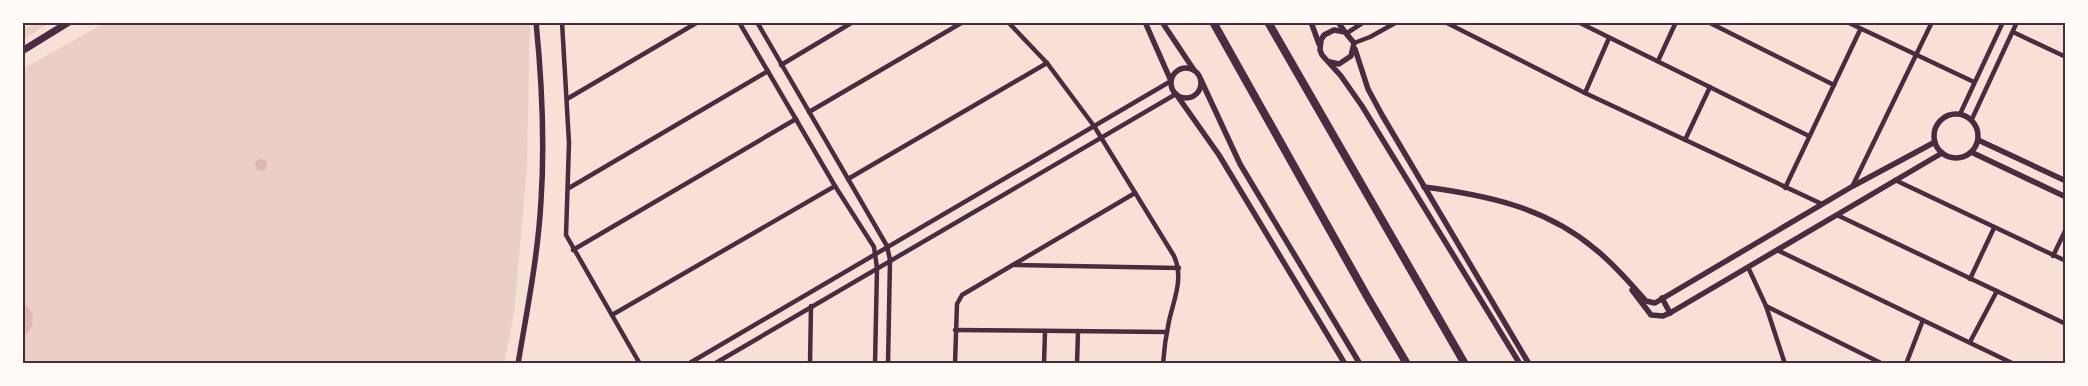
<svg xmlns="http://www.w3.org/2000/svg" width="2088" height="386" font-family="'Roboto Condensed',sans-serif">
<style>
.green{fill:#ebcfc5}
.water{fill:#dcb8b0}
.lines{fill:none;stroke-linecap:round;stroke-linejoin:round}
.minor{stroke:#4a2c40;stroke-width:4.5}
.tertiary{stroke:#4a2c40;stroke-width:5.5}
.trunk{stroke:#4a2c40;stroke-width:7}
.motorway{stroke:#4a2c40;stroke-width:8}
.neatline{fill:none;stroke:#4a2c40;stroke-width:2}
</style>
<rect width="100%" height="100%" fill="#f7e1d7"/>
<!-- green -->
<g class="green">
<path d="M 35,23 L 49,23 L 23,40 L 23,30 Z"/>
<path d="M 105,23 L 530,23 L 527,167 L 514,314 L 504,363 L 23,363 L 22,69 Z"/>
</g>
<!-- water -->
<g class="water">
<circle cx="261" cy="165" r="6"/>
<path d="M 22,301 C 36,311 36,327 23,337 Z"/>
</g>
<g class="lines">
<!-- minor -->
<g class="minor">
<path d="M 562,22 L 569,143 L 566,235 L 640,364"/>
<path d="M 739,22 L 835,186 L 874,247 L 877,268 L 875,364"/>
<path d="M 757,22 L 887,246 L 890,260 L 888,364"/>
<path d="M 1008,22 L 1047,63 L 1094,126 L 1174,256 C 1184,278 1174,299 1169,321 C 1166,335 1164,349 1163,364"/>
<path d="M 1445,22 L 1585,93 L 1822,204"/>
<path d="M 1578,22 L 1809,136"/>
<path d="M 1708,22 L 1834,85"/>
<path d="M 1847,22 L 1974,82"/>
<path d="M 2013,32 L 2066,57"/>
<path d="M 1347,33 L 1364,22"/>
<path d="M 1354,43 L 1370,37 L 1397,22"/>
<path d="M 1658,61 L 1676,22"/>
<path d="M 781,65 L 853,22"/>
<path d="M 1585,93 L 1609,38"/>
<path d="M 567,99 L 698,22"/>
<path d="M 809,112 L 963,22"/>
<path d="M 1960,114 L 2003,22"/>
<path d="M 1972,119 L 2017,22"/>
<path d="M 1685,140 L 1710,87"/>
<path d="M 848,179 L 1047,63"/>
<path d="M 1895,180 L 2066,261"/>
<path d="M 1853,185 L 1932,22"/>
<path d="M 569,188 L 768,71"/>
<path d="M 1785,188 L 1860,30"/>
<path d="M 1837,215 L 2066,324"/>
<path d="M 573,250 L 796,119"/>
<path d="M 1777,250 L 2014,364"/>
<path d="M 2053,256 L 2066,229"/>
<path d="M 1015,265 L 1179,268"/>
<path d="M 1748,267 L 1766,306 L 1785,364"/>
<path d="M 1970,279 L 1994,228"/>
<path d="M 1766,306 L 1883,364"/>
<path d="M 612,315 L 835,186"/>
<path d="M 955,330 L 1167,332"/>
<path d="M 1970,342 L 1997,291"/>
<path d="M 688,364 L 1171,81"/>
<path d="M 714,364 L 1176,94"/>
<path d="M 810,364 L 811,306"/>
<path d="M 955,364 L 957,304 L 962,295 L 1135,193"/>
<path d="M 1044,364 L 1045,331"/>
<path d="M 1077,364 L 1078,331"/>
<path d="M 1906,364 L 1923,320"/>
</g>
<!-- tertiary -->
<g class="tertiary">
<path d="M 1145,22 L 1171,81"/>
<path d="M 1162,22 L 1194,70"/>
<path d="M 1311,22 L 1319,44"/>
<path d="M 1338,22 L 1345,32"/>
<path d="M 1355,49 L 1368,89 L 1382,115 L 1529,364"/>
<path d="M 1330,62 L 1339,64 L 1351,56 L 1354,43 L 1345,32 L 1334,30 L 1324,35 L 1321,40 L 1320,50 L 1322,55 L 1341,76 L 1362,106 L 1520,364"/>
<circle cx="1186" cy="83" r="15"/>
<path d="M 1201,80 L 1240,164 L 1360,364"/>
<path d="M 1176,94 L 1219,155 L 1345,364"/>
<circle cx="1956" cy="136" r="22"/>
<path d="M 1978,140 L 2066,181"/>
<path d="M 1971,152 L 2066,197"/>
<path d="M 1424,187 C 1486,195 1545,207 1595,249 C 1614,264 1630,283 1646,301 L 1655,303 L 1853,186 L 1935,142"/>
<path d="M 1632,290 L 1651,315 L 1663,316 L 1670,313 L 1942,153"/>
<path d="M 1662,298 L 1670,313"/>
<path d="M 518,364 C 527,310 538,256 541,201 C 545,141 542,82 536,22"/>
</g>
<!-- trunk -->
<path class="trunk" d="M 22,51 L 69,22"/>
<!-- motorway -->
<g class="motorway">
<path d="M 1213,22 L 1368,298 L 1407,364"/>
<path d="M 1268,22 L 1465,364"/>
</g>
</g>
<!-- border -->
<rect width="2088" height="386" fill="none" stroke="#fffaf5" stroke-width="48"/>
<rect x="24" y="24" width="2040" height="338" class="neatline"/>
</svg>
